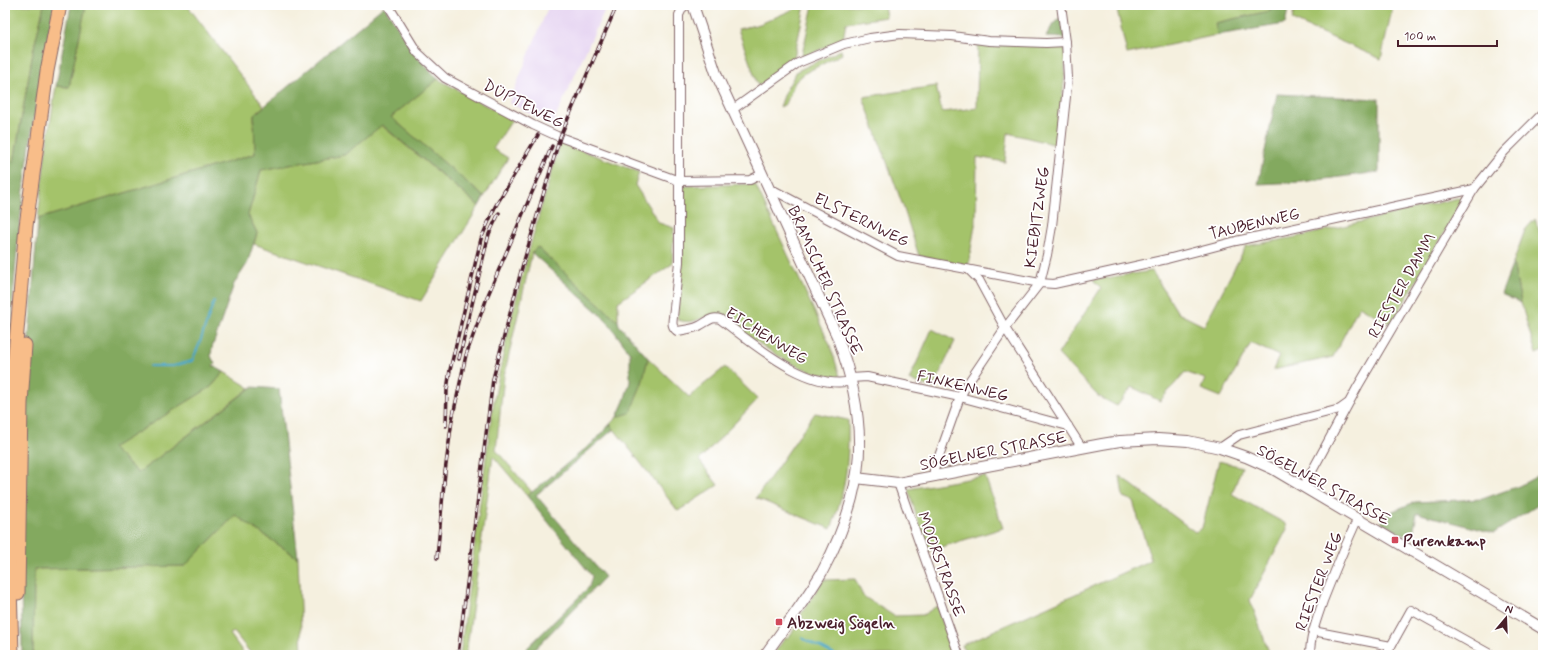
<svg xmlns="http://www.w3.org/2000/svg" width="1548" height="660" font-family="Mynerve,sans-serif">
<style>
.built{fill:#e5d3f1}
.green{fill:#a4c36b;stroke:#77714b}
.forest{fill:#83a95f;stroke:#666445}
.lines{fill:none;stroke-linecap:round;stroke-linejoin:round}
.stream{stroke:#4aa7c8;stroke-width:2}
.minor-casing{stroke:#86686a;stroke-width:10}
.tertiary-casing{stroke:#86686a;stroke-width:12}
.trunk-casing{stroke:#86686a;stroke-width:15}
.minor{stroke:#fff;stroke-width:8}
.tertiary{stroke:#fff;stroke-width:10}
.trunk{stroke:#f8bd89;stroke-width:13}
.rail-casing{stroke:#4a1f2b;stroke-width:3.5}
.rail{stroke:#fff;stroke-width:2;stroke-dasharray:6;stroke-linecap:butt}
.poi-dot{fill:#d1495b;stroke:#fff;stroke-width:1.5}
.labels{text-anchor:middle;stroke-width:3.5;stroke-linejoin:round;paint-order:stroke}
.street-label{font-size:16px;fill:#4a1f2b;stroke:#fff}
.poi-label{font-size:16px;font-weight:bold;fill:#4a1f2b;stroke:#fff;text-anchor:start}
</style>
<rect width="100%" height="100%" fill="#fff"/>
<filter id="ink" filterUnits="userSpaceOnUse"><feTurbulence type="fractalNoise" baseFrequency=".025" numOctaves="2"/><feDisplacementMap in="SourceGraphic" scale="8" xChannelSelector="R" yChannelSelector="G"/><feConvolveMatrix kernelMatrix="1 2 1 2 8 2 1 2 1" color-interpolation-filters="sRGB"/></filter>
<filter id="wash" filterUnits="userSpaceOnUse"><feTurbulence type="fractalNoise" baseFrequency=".012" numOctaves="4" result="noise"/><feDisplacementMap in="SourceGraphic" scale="16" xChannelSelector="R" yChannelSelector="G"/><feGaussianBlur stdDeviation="0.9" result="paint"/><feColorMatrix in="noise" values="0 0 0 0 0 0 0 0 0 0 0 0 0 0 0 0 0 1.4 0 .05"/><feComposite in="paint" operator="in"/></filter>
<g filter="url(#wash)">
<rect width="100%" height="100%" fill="#f5f0df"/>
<!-- built -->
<path class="built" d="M 549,5 L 607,5 L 552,125 L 509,103 Z"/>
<!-- green -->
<g class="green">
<path d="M 5,5 L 44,5 L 33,52 L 14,162 L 5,157 Z"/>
<path d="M 86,5 L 187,5 L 264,106 L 254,115 L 255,154 L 38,219 L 45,156 L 56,86 L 69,87 Z"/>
<path d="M 795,5 L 805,5 L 793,63 L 758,86 L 738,29 L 760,24 L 794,9 Z"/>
<path d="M 813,5 L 884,5 L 886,17 L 846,23 L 843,40 L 805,56 L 802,55 Z"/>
<path d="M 1116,5 L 1270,5 L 1270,11 L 1216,23 L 1217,35 L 1127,54 Z"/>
<path d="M 1295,5 L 1393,5 L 1381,59 L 1292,20 Z"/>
<path d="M 978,41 L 1065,44 L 1065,74 L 1057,145 L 1008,133 L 1005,162 L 977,157 L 976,219 L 968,267 L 919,256 L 903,206 L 863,97 L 936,86 L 942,112 L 977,108 Z"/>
<path d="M 841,50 L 842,54 L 805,73 L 795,82 L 786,104 L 780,107 L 786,90 L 797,71 Z"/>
<path d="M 438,79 L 512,120 L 493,149 L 508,158 L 484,197 L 391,117 Z"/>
<path d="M 381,125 L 479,206 L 421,301 L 254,244 L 257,233 L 248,215 L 261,170 L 344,155 Z"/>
<path d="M 561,141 L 579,146 L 578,149 L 639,172 L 635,185 L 659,223 L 674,228 L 672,264 L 618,302 L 618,321 L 537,248 L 532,253 L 504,376 L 496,450 L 532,492 L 527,496 L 493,456 L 466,655 L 460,655 L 492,412 C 508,319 534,230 561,141 Z"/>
<path d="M 755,184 L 830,345 L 840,376 C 795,376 756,340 720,315 C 704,314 695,326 678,320 L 677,317 L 682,262 L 684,186 Z"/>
<path d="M 1466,196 L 1391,324 L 1359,306 L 1333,357 L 1273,370 L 1279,356 L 1251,343 L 1221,397 L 1201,389 L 1205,379 L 1185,372 L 1160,401 L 1132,387 L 1117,406 L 1098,396 L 1058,354 L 1101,288 L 1093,280 L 1152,271 L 1178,313 L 1204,326 L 1246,246 L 1307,235 Z"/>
<path d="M 1535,219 L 1543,241 L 1543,351 L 1536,354 L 1521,303 L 1513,263 L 1525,230 Z"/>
<path d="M 932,329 L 955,341 L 933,388 L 909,380 Z"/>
<path d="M 648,358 L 689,397 L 725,367 L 758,399 L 699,460 L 718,485 L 678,511 L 610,424 L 617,417 L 630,412 L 642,383 Z"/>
<path d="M 224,372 L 250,388 L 138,473 L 111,448 L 211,387 Z"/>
<path d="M 815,413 L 848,420 C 849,463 846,488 831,529 L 756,498 Z"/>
<path d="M 1219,461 L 1242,467 L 1232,494 L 1286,524 L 1287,529 L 1250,600 L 1270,655 L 1237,655 L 1236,653 L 1227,655 L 966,655 L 962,645 L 1151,560 L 1133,501 L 1123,497 L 1120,476 L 1195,532 L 1202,528 Z"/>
<path d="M 985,476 L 1003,528 L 928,551 L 908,489 Z"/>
<path d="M 235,515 L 298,558 L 302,655 L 252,655 L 234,632 L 230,634 L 245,655 L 33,655 L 34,569 L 185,566 Z"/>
<path d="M 855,579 L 863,596 L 894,616 L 923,615 L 937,606 L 954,655 L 773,655 L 785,638 L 788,638 L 803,617 L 800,616 L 823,580 Z"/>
</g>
<!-- forest -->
<g class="forest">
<path d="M 44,5 L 54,5 C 41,71 30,138 22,206 C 11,291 9,377 5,463 L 5,157 L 14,162 L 33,52 Z"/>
<path d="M 71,5 L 86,5 L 69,87 L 56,86 Z"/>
<path d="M 1270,5 L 1289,5 L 1285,24 L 1217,35 L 1215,23 L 1270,11 Z"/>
<path d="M 384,6 L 415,54 L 438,79 L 391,117 L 484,197 L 479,206 L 382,125 L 344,155 L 261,170 L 248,215 L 257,233 L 247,264 L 234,284 L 212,348 L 211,356 L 215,364 L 213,366 L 224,372 L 211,387 L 112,448 L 138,473 L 252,387 L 279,389 L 298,558 L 235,515 L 185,566 L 34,569 L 33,655 L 22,655 L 21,570 L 25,389 L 38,219 L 255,154 L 254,115 Z"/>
<path d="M 1061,17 L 1065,38 L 1046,37 L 1053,24 Z"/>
<path d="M 1277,94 L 1379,99 L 1379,172 L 1302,182 L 1258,184 Z"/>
<path d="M 537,247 L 618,321 L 619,325 L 648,358 L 642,383 L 630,413 L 617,417 L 624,401 L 630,382 L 630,353 L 606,320 L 532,253 Z"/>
<path d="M 1513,263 L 1521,303 L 1501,294 Z"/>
<path d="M 610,424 L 614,429 L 536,495 L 605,577 L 529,655 L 520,655 L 589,587 L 592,576 L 527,496 L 595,441 Z"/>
<path d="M 1543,473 L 1543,502 L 1494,533 L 1417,513 L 1412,540 L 1381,522 L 1388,513 L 1415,502 L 1482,499 L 1519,486 Z"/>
</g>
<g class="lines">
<!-- stream -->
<g class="stream">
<path d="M 150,366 L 173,366 L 192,361 L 199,345 L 214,301"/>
<path d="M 802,638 L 835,655"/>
</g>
</g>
</g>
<g filter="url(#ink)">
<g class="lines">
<!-- minor casing -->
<g class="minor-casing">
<g id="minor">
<path d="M 388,5 L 417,52 L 445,78 L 533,125 L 557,136 L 679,181 L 750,180 L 762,174"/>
<path d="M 687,5 L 683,7 L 679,15 L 679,262 L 673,317 C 672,324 672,327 677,331 C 684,330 693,329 699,326 C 707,322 712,316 720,319 C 754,344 808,392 852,381"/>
<path d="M 732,110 L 798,63 L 844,44 L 870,38 L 900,34 L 952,36 L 989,41 L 1046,43 L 1066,42"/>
<path d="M 770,192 L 775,191 L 898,256 L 1040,283 L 1054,284 L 1167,259 L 1236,241 L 1474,189"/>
<path d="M 969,270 L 979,280 L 1005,328 L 1082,448"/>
<path d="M 851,378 L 867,377 L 960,397 L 1068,426"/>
<path d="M 1220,448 L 1239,435 L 1340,409 L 1347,404"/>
<path d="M 934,477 L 934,470 L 960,397 L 966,386 L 1005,328 L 1040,283 L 1047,255 L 1052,226 L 1068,78 L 1066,42 L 1061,5"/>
<path d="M 898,483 L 959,655"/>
<path d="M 1304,486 L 1358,386 L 1474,189 L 1504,152 L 1543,113"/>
<path d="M 1313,631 L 1391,646 L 1411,610 L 1492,655"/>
<path d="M 1310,655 C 1310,636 1317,619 1323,601 C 1334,573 1345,546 1358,518"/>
<path d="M 1386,655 L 1391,646"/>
</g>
</g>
<!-- tertiary casing -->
<g class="tertiary-casing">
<g id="tertiary">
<path d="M 693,5 L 717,76 L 837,336 C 870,424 867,489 822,572 C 805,601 784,628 765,655"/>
<path d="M 856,478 L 898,483 L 1102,444 L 1120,441 L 1158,439 L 1188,441 L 1220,448 L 1246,457 L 1273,469 L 1543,629"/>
</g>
</g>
<!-- trunk casing -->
<g class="trunk-casing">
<g id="trunk">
<path d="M 18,593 L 21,403 L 25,345"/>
<path d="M 12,655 L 8,517 L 10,413 L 26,226 L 47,71 L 60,5"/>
</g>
</g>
<!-- minor -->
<use href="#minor" class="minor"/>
<!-- tertiary -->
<use href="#tertiary" class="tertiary"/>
<!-- trunk -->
<use href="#trunk" class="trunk"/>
<!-- rail casing -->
<g class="rail-casing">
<g id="rail">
<path d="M 459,359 L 484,254 L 489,234 L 499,213"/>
<path d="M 446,426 L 447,390 L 450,370 L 481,239 L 495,207 L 538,135"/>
<path d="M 437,558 L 445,472 L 452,420 L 466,355 L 488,295 L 552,146"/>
<path d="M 458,655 L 493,379 L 521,271 L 560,137 L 617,5"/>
</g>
</g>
<!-- rail -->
<use href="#rail" class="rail"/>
</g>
</g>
<!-- markers -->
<g class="poi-dot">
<rect x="1391" y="536" width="8" height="8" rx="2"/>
<rect x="775" y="618" width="8" height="8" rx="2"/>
</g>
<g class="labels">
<!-- street labels -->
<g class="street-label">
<text transform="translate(524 103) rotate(27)" y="6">DÜPTEWEG</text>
<text transform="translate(1036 217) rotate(-82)" y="6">KIEBITZWEG</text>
<text transform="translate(862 219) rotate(26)" y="6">ELSTERNWEG</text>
<text transform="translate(1254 223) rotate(-13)" y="6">TAUBENWEG</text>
<text transform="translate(826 280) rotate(66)" y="6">BRAMSCHER STRASSE</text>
<text transform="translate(1401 285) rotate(-60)" y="6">RIESTER DAMM</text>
<text transform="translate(767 335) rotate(32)" y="6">EICHENWEG</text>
<text transform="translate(963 385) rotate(13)" y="6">FINKENWEG</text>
<text transform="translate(993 450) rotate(-11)" y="6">SÖGELNER STRASSE</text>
<text transform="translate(1324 484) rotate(29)" y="6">SÖGELNER STRASSE</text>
<text transform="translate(942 564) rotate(70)" y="6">MOORSTRASSE</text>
<text transform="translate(1318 581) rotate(-69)" y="6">RIESTER WEG</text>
</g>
<!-- poi labels -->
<g class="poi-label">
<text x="1403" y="546">Purenkamp</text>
<text x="787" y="628">Abzweig Sögeln</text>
</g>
</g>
<!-- margin -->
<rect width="1548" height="660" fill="none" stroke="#fff" stroke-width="20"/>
<!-- north arrow -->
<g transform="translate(1506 618) rotate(19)" stroke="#ffffff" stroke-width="3" paint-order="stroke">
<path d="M0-3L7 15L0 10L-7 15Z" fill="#4a1f2b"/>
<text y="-6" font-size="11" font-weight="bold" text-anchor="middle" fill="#4a1f2b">N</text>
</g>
<!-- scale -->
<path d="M1398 40v6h99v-6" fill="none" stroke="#4a1f2b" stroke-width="2"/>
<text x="1404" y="40" font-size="12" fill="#4a1f2b" stroke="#ffffff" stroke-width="3" paint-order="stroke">100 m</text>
</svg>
